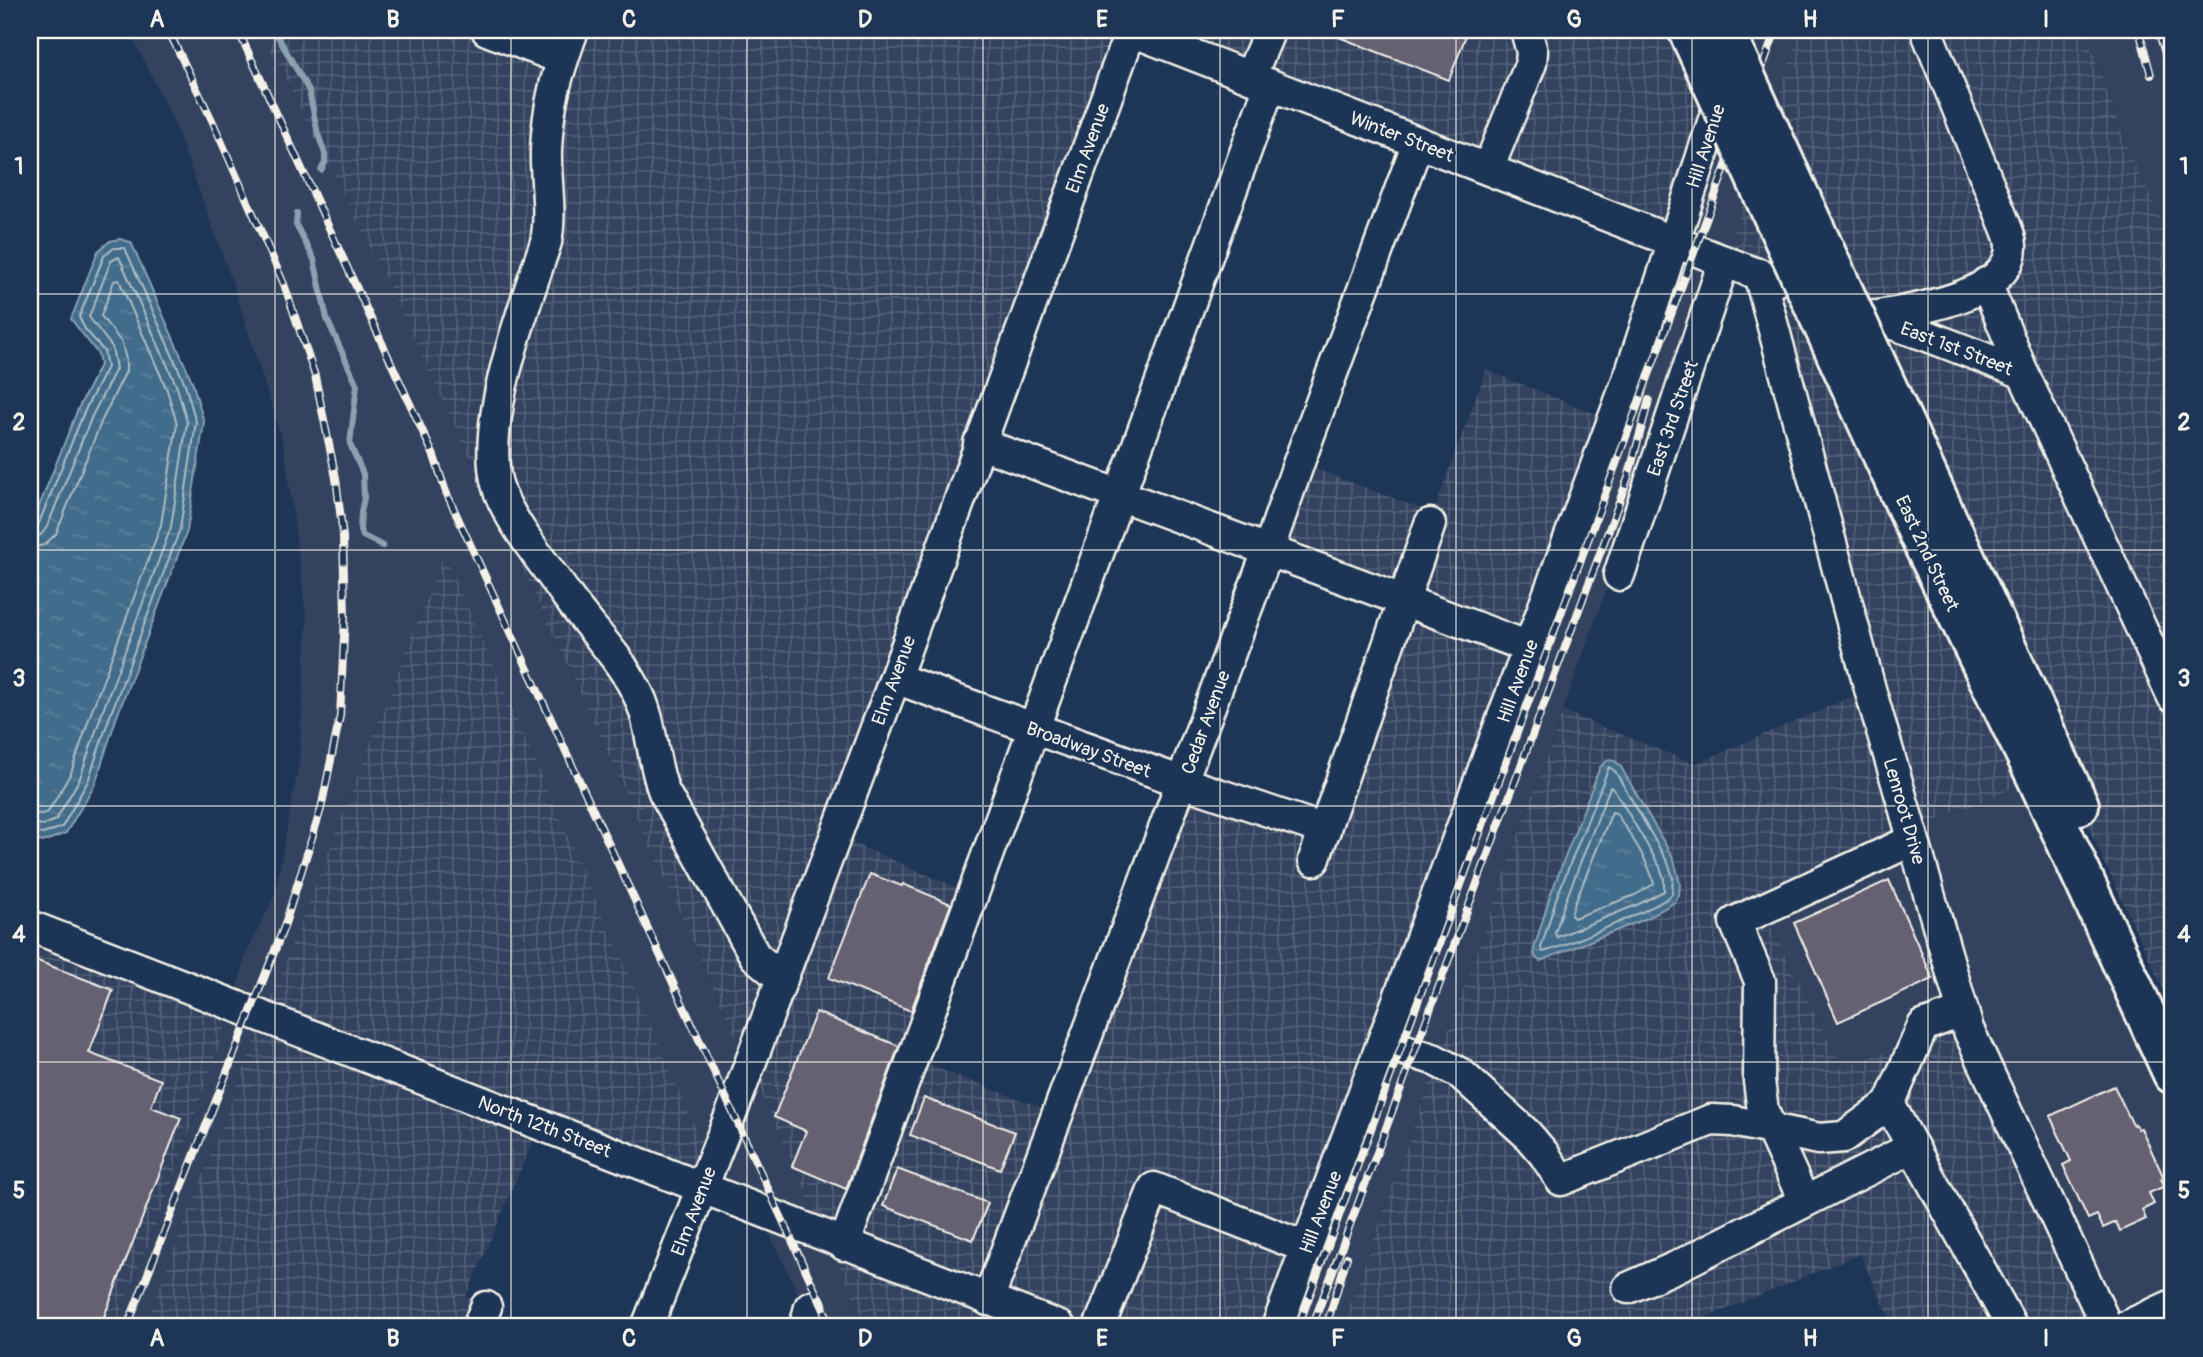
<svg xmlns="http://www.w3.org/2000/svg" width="2203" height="1357" font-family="Pangolin,sans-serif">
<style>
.built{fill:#33425f}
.industrial{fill:url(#industrial-grid)}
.water{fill:url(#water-ripples);stroke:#8aa1b0;stroke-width:2}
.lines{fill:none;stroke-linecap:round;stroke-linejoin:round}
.shore{stroke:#adbcc3;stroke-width:2}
.stream{stroke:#8aa1b0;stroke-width:6}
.building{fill:#656072;stroke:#f4f1e8;stroke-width:2}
.minor-casing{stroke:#f4f1e8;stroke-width:35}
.highway-casing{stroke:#f4f1e8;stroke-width:44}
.minor{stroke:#1d3557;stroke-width:30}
.highway{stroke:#1d3557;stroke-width:38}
.rail-casing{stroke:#f4f1e8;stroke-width:8}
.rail{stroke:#1d3557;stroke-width:5;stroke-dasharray:16;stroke-linecap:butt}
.highway-bridge-casing{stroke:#f4f1e8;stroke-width:44;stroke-linecap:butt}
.highway-bridge{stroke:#1d3557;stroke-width:38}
.grid{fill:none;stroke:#f4f1e8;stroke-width:2;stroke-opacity:0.55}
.labels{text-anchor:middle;stroke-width:5;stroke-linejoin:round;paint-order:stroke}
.street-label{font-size:19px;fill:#f4f1e8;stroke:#1d3557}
.neatline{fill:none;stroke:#f4f1e8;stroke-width:2.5}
.grid-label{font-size:23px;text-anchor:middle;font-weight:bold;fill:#f4f1e8}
</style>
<defs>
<pattern id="industrial-grid" width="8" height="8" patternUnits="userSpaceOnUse" patternTransform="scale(1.75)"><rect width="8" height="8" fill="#33425f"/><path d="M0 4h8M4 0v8" fill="none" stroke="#515e76"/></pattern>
<pattern id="water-ripples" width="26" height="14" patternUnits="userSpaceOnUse" patternTransform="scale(1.75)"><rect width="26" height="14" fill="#436c8b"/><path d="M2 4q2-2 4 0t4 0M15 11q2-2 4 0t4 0" fill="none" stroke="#5f819b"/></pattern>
</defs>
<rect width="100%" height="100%" fill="#1d3557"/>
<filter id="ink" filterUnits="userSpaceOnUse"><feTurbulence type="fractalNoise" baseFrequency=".0143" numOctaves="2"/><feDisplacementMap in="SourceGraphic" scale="14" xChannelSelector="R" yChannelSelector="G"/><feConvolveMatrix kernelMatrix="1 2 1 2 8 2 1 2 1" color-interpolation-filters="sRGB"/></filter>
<g filter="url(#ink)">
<!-- built -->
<g class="built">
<path d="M 129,30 L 261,30 L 376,259 L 568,666 L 867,1327 L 814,1327 L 758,1210 L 702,1187 L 444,553 L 144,1327 L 115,1327 L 164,1205 L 230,1014 L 246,954 L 275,894 L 299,762 L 307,623 L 284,446 L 233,284 L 174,122 Z"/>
<path d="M 1745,30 L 1800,30 L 1724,261 L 1342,1327 L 1277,1327 Z"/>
<path d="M 2085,30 L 2173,30 L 2173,244 L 2126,145 Z"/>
<path d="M 2037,778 L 2173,1074 L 2173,1327 L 2107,1327 L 1841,1066 L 1761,906 L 1911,831 Z"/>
</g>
<!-- industrial -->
<g class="industrial">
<path d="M 261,30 L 1745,30 L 1674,242 L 1131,31 L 843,839 L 963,890 L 915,1060 L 1043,1108 L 1055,1115 L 1182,782 L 1324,830 L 1404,601 L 1268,551 L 1305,465 L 1433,513 L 1486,370 L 1613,421 L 1277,1327 L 867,1327 L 568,666 L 376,259 Z"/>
<path d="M 1800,30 L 2085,30 L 2126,145 L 2173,244 L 2173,1011 L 1953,534 L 2037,778 L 1911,831 L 1761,906 L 1841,1066 L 1968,1029 L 2107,1327 L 1894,1327 L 1860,1254 L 1684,1327 L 1342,1327 L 1563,711 L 1695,764 L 1869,689 L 1759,274 L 1724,261 Z"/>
<path d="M 444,553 L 711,1164 L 702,1187 L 540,1124 L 466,1297 L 486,1307 L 478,1327 L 144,1327 Z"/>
<path d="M 30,937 L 230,1014 L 164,1205 L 115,1327 L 30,1327 Z"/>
</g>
<!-- water -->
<g class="water">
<path d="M 120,239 L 131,242 L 192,381 L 204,422 L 187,531 L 116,719 L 95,784 L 66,833 L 43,842 L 30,838 L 30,529 L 78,409 L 100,365 L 98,354 L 71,319 L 98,251 L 110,241 Z"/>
<path d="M 1608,760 L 1615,761 L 1621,767 L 1674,860 L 1680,883 L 1679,895 L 1675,902 L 1645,919 L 1540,961 L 1535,957 L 1534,949 L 1550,896 L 1600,767 Z"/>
</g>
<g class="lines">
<!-- shore -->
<g class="shore">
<path d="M 30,528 L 35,528 L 39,523 L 84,412 L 107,367 L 104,351 L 85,329 L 79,317 L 104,256 L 114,248 L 125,248 L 185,384 L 196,422 L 180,529 L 110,716 L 88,781 L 62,827 L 43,834 L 30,832"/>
<path d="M 30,537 L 41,535 L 47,527 L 92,416 L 116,369 L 112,347 L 89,317 L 111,261 L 119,257 L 177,387 L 187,422 L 171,527 L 102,713 L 80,778 L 56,820 L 43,825 L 30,823"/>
<path d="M 30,548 L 44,545 L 56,534 L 102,420 L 126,371 L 126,360 L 122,343 L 101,316 L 114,281 L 119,280 L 167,390 L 177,424 L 161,525 L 92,710 L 71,773 L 48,812 L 42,814 L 30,813"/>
<path d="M 1609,767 L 1615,771 L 1668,863 L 1673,877 L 1672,894 C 1665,905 1560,948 1543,952 L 1541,948 L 1556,899 Z"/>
<path d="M 1610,787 L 1614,789 L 1660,867 L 1664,879 L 1664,891 L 1639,904 L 1557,937 L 1555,933 L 1565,902 Z"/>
<path d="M 1612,812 L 1616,813 C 1628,831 1650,863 1654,884 L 1635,895 L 1574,918 L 1571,915 L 1574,905 Z"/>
</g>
<!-- stream -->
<g class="stream">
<path d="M 274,30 L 309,91 L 318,134 L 325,154 L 325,163 L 321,170"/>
<path d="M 297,213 L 296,225 L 314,259 L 327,319 L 357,385 L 350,444 L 363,474 L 364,498 L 361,512 L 360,531 L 363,536 L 383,546"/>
</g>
</g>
<!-- building -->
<g class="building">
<path d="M 1321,30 L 1468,30 L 1449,80 Z"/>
<path d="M 870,874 L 902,886 L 903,884 L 951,904 L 911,1011 L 829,978 Z"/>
<path d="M 1889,880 L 1933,979 L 1838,1022 L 1794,923 Z"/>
<path d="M 30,958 L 113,990 L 89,1053 L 161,1080 L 151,1107 L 181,1118 L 100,1327 L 30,1327 Z"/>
<path d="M 816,1012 L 899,1046 L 846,1189 L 792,1166 L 806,1131 L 774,1117 Z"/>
<path d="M 2114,1086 L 2133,1125 L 2135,1124 L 2138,1129 L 2141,1128 L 2164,1178 L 2161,1179 L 2165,1186 L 2149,1193 L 2154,1204 L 2142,1210 L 2146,1219 L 2120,1231 L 2116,1222 L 2103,1228 L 2097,1215 L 2088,1219 L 2063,1165 L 2071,1161 L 2050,1116 Z"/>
<path d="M 924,1098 L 1015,1132 L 1000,1169 L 910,1135 Z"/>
<path d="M 897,1169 L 988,1203 L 973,1240 L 883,1206 Z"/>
</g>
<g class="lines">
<!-- minor casing -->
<g class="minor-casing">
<g id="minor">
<path d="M 487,30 L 562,59"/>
<path d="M 573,30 C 557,74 548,103 546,150 C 545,181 552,212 546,242 C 525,305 480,421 497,484 C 505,516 547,567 567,596 C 590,628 618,655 636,690 C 653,721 651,759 664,792 L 755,956 L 782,979"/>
<path d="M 1129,30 L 1775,281"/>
<path d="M 1250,77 L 1270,30"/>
<path d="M 1488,169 L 1531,63 L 1532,52 L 1526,30"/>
<path d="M 1759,274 L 1870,689 L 1968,1029 L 2107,1327"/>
<path d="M 1986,283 L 2023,373 L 2173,697"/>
<path d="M 1838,305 L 1925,335 L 2023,373"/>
<path d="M 1878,316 C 1913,310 2012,296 2011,246 C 2011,237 2006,228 2003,220 L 1926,30"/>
<path d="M 979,443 L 1529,647"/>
<path d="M 1619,575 L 1724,261"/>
<path d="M 895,678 L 1182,782 L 1325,830"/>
<path d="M 1314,860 L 1430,524"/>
<path d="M 30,926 L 1060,1327"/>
<path d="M 1383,1043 L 1433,1059 L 1461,1074 L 1526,1133 L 1544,1154 L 1561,1180 L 1711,1120 L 1733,1121 L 1819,1139 L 1844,1137 L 1889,1104 L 1923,1026 L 1963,1011"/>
<path d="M 1889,1104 L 2012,1327"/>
<path d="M 1804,1201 L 1763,1111 L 1759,1081 L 1760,981 L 1735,922 L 1913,840"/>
<path d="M 844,1245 L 1270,85"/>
<path d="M 1628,1288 L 1676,1267 L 1913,1147"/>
<path d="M 988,1300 L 1268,551 L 1299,462 L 1418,142"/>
<path d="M 478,1327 L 486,1307"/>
<path d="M 647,1327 L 733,1109 L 895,678 L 1131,30"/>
<path d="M 805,1327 L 810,1307"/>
<path d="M 1099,1327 L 1154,1188 L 1307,1248"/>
<path d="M 1277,1327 L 1632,369 L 1724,89"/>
<path d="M 2125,1327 L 2173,1305"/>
</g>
</g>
<!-- highway casing -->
<g class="highway-casing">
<g id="highway">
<path d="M 1954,534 L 2079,805"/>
<path d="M 1925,548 L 2037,778 L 2173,1074"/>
</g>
</g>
<!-- minor -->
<use href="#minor" class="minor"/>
<!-- highway -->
<use href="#highway" class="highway"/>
<!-- rail casing -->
<g class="rail-casing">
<g id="rail">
<path d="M 238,30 L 434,456 L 446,492 L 832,1327"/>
<path d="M 2139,30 L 2151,75"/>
<path d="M 2158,30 L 2173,80"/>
<path d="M 127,1327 L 284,927 L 321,809 L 340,716 L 345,616 L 343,537 L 336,478 L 315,376 L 284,284 L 212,120 L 168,30"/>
<path d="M 1298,1327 L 1776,30"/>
<path d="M 1312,1327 L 1628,478 L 1649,400"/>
<path d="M 1326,1327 L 1347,1257"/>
</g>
</g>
<!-- rail -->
<use href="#rail" class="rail"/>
<!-- highway-bridge casing -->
<g class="highway-bridge-casing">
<g id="highway-bridge">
<path d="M 1688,30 L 1925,548"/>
<path d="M 1724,30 L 1954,534"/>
</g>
</g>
<!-- highway-bridge -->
<use href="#highway-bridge" class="highway-bridge"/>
</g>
</g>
<!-- grid -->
<path class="grid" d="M 275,30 L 275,1327M 511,30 L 511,1327M 747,30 L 747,1327M 983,30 L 983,1327M 1220,30 L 1220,1327M 1456,30 L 1456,1327M 1692,30 L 1692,1327M 1928,30 L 1928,1327M 30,294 L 2173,294M 30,550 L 2173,550M 30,806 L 2173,806M 30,1062 L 2173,1062"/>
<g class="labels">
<!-- street labels -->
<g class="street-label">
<text transform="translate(1402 136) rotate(21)" y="7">Winter Street</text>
<text transform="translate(1705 146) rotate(-72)" y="7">Hill Avenue</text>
<text transform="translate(1087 148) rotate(-70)" y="7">Elm Avenue</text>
<text transform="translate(1957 348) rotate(21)" y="7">East 1st Street</text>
<text transform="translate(1672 418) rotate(-71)" y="7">East 3rd Street</text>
<text transform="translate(1928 553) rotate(65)" y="7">East 2nd Street</text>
<text transform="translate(893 680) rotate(-70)" y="7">Elm Avenue</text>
<text transform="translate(1517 681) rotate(-70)" y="7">Hill Avenue</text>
<text transform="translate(1205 722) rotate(-70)" y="7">Cedar Avenue</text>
<text transform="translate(1089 749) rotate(20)" y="7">Broadway Street</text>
<text transform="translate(1905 811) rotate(74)" y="7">Lenroot Drive</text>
<text transform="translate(545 1126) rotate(21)" y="7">North 12th Street</text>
<text transform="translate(693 1211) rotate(-69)" y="7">Elm Avenue</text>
<text transform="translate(1320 1212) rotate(-69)" y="7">Hill Avenue</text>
</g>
</g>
<!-- margin -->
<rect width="2203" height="1357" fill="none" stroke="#1d3557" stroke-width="77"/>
<rect x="38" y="38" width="2126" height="1280" class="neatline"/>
<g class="grid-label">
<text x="157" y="27">A</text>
<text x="393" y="27">B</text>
<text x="629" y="27">C</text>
<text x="865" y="27">D</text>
<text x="1102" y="27">E</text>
<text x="1338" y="27">F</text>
<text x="1574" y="27">G</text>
<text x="1810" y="27">H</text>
<text x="2046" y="27">I</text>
<text x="19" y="174">1</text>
<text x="2184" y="174">1</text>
<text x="19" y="430">2</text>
<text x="2184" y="430">2</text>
<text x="19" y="686">3</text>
<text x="2184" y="686">3</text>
<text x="19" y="942">4</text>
<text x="2184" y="942">4</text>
<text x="19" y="1198">5</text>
<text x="2184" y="1198">5</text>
<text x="157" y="1346">A</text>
<text x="393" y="1346">B</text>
<text x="629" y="1346">C</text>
<text x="865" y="1346">D</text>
<text x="1102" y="1346">E</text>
<text x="1338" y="1346">F</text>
<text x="1574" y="1346">G</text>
<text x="1810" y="1346">H</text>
<text x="2046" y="1346">I</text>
</g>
</svg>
